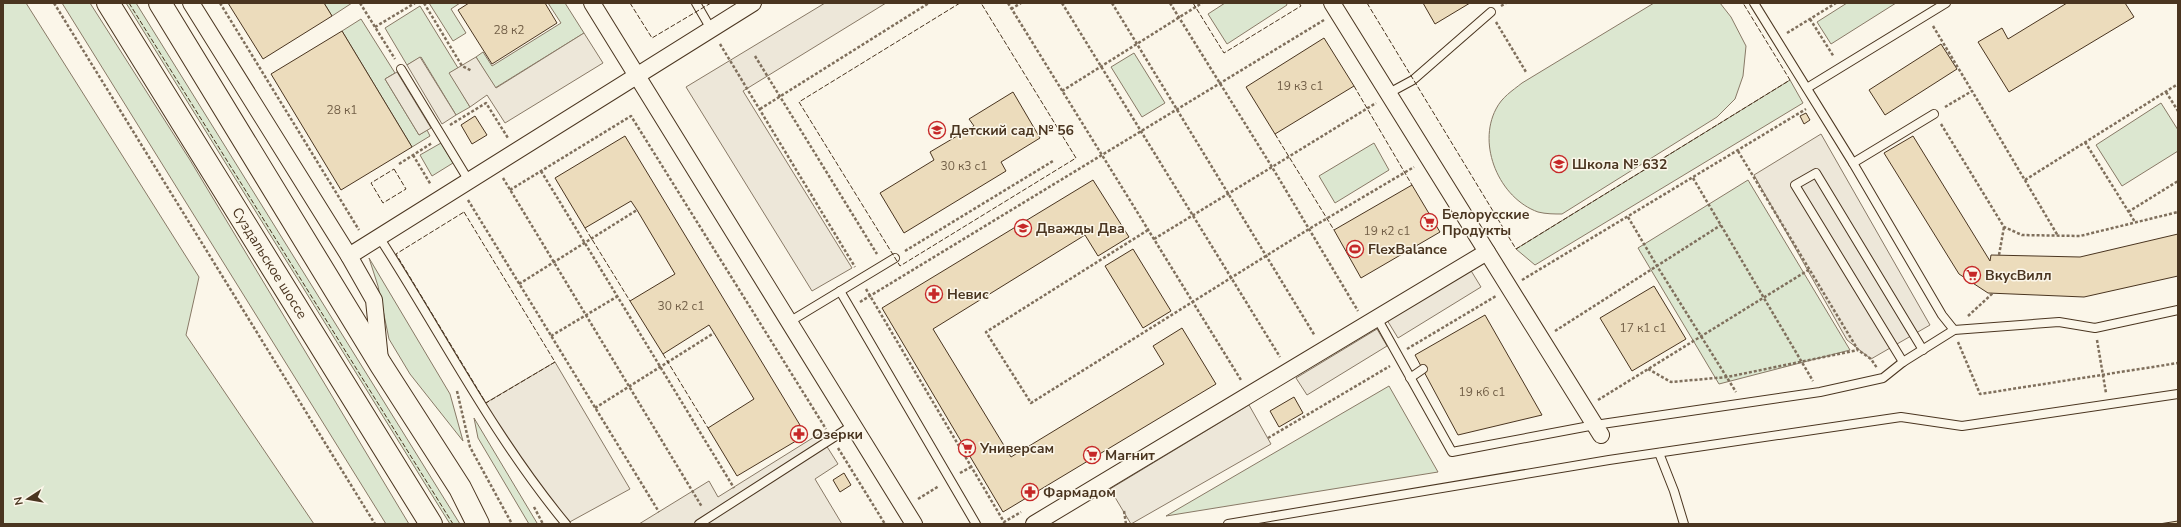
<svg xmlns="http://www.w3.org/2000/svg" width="2181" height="527" font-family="'Nunito Sans',sans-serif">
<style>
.green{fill:#dce7d0;stroke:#887966}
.parking{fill:#ede7d9;stroke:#887966}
.building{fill:#ecdcbc;stroke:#4a3520}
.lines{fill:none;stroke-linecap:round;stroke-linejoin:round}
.lane-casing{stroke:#4a3520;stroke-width:10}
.street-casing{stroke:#4a3520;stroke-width:18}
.secondary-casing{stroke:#4a3520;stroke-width:24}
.path{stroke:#7f6f5c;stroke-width:2.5;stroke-dasharray:3 2;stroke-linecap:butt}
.lane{stroke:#fbf6e9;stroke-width:8}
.street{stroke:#fbf6e9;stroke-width:16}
.secondary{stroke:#fbf6e9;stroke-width:22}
.fence{stroke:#4a3520;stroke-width:1;stroke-dasharray:5 2;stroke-linecap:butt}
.labels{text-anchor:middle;stroke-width:3;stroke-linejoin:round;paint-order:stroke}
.number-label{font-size:12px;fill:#725f47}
.poi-label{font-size:14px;font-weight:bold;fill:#4a3520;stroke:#fbf6e9;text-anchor:start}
.street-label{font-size:14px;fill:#4a3520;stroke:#fbf6e9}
</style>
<rect width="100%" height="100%" fill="#fbf6e9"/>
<!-- green -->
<g class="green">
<path d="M 3,3 L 26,3 L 199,277 L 186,335 L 314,524 L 3,524 Z"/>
<path d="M 62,3 L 90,3 L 190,160 L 409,524 L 386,524 Z"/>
<path d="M 126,3 L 136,3 L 460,524 L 450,524 Z"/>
<path d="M 324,3 L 352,3 L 332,16 Z"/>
<path d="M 429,3 L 460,3 L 451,9 L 466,33 L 453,41 Z"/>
<path d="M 548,3 L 565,3 L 584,33 L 495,88 L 476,57 L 483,52 L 492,66 L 561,23 Z"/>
<path d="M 1225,3 L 1286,3 L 1287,5 L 1227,44 L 1208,14 Z"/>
<path d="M 1654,3 L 1720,3 L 1731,17 L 1746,46 L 1743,76 L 1735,99 L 1717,117 L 1562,214 C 1554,214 1546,214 1538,212 C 1499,198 1477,145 1496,109 C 1502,97 1512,91 1522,83 Z"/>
<path d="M 1847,3 L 1896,3 L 1831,44 L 1817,22 Z"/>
<path d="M 420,6 L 458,68 L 450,73 L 470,107 L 456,115 L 421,57 L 407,65 L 385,28 Z"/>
<path d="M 361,19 L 395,73 L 385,79 L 419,135 L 427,130 L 430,136 L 412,147 L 342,31 Z"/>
<path d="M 1134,53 L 1165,103 L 1142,117 L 1111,67 Z"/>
<path d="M 1790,80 L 1803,103 L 1535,265 L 1516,249 Z"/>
<path d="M 2161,103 L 2178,130 L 2178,151 L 2122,186 L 2096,145 Z"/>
<path d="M 441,143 L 453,163 L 432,176 L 420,155 Z"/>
<path d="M 1374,143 L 1389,170 L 1335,203 L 1319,176 Z"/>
<path d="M 1748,180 L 1850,350 L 1719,384 L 1638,248 Z"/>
<path d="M 369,258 L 450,394 L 463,441 L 410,374 L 389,339 L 378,286 Z"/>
<path d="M 1389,386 L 1438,472 L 1166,516 Z"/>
<path d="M 474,418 L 537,523 L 537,524 L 529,524 L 478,438 Z"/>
</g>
<!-- parking -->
<g class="parking">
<path d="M 825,3 L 886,3 L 743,91 L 852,268 L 812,291 L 686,87 Z"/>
<path d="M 584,33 L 603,63 L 505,123 L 487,95 L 470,107 L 449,73 L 476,57 L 496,88 Z"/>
<path d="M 420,57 L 456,115 L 442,124 L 407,65 Z"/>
<path d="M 397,72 L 431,128 L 419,135 L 385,79 Z"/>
<path d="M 1821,134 L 1930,325 L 1871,359 L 1847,340 L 1754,175 Z"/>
<path d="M 1470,269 L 1481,287 L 1398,338 L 1387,320 Z"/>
<path d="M 1377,329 L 1387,346 L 1307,395 L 1296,378 Z"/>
<path d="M 555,362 L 630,489 L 566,524 L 482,405 Z"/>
<path d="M 1249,405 L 1271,444 L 1131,524 L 1110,489 Z"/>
<path d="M 819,434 L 838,464 L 815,479 L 842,524 L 639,524 L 709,481 L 718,497 Z"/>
</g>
<!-- building -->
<g class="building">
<path d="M 228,3 L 324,3 L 332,16 L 263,59 Z"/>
<path d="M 469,3 L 545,3 L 557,23 L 492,64 L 458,10 Z"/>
<path d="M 1423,3 L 1470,3 L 1435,24 Z"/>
<path d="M 2067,3 L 2125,3 L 2134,17 L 2009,92 L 1978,42 L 2002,28 L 2008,39 Z"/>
<path d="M 342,31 L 412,147 L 341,190 L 271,74 Z"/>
<path d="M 1324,38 L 1354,86 L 1275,134 L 1246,87 Z"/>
<path d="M 1941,44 L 1957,69 L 1885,115 L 1869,90 Z"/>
<path d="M 1013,92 L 1040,138 L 1001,162 L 1006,171 L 904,233 L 880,193 L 934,160 L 930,152 L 974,126 L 969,119 Z"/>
<path d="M 1806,113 L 1810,120 L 1804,124 L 1800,116 Z"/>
<path d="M 475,116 L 487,135 L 472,144 L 461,125 Z"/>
<path d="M 625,136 L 806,435 L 737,476 L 708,428 L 754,399 L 714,333 L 709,325 L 663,354 L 630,301 L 675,274 L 637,210 L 631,201 L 585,228 L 555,178 Z"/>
<path d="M 1913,136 L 1990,261 L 1991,255 L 2080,257 L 2178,234 L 2178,276 L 2084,297 L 1988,293 L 1959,274 L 1884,153 Z"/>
<path d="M 1093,180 L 1129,237 L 1098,256 L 1085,235 L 933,329 L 1011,457 L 1164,364 L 1153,346 L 1182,328 L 1216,384 L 1003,512 L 882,308 Z"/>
<path d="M 1412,185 L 1440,232 L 1361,278 L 1334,230 Z"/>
<path d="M 1133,249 L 1171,311 L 1143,328 L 1105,266 Z"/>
<path d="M 1654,286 L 1686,339 L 1632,371 L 1600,318 Z"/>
<path d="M 1485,315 L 1542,415 L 1458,435 L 1415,355 Z"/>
<path d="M 1294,397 L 1303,413 L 1279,427 L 1270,411 Z"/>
<path d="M 844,473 L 851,485 L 840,492 L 833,480 Z"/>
<path d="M 2178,521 L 2178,524 L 2159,524 Z"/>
</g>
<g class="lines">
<!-- lane casing -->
<g class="lane-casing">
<g id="lane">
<path d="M 696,3 L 711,29"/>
<path d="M 1754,3 L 1853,163 L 1942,315 L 1954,330"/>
<path d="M 401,69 L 469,181"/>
<path d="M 1807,88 L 1946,3"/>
<path d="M 1389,93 L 1413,80 L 1491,12"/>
<path d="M 1853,163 L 1934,114"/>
<path d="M 379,237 C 441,333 493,436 566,524"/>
<path d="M 840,291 L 976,524"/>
<path d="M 1377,318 L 1452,452 L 1595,425 L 1820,392 L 1883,378 L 1903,362 L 1954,330 L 2059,322 L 2095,328 L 2178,310"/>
<path d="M 789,322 L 895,258"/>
<path d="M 1903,362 L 1795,185 L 1816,173 L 1923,350"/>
<path d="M 1410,378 L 1423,369"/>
<path d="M 1659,453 L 1674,491 L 1684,524"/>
<path d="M 699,524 L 853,425"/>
<path d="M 1228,524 L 1609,460 L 1901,417 L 1962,426 L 2178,394"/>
</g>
</g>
<!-- street casing -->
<g class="street-casing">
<g id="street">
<path d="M 191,3 L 349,256 L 374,300 L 380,360"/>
<path d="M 592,3 L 914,524"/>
<path d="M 1332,3 L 1601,435"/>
<path d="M 349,256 L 753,3"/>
<path d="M 1034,524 L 1487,252"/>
</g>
</g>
<!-- secondary casing -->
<g class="secondary-casing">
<g id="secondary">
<path d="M 108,3 L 431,524"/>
<path d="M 160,3 L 381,365 L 460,488 L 478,524"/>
</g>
</g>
<!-- path -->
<g class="path">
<path d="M 54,3 L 375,524"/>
<path d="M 220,3 L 359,230"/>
<path d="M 360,3 L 395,59"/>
<path d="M 424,3 L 462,66 L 472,71"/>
<path d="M 1008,3 L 1241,380"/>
<path d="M 1062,3 L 1280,357"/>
<path d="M 1112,3 L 1315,336"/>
<path d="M 1170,3 L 1272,167 L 1376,103"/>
<path d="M 1501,6 L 1506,3"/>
<path d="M 1011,9 L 1021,3"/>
<path d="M 1810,19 L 1834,57"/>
<path d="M 1496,22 L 1526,72"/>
<path d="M 1933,26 L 1972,91"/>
<path d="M 375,27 L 415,3"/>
<path d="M 1787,33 L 1836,3"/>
<path d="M 720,44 L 855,267"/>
<path d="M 755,56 L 877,254"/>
<path d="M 1062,91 L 1202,3"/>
<path d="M 2166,92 L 2178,111"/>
<path d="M 1945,107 L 1972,91 L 2058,236"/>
<path d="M 760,109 L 929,3"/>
<path d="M 1941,124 L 2004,227 L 2022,235 L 2080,236 L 2178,212"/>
<path d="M 450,125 L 486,103 L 508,138"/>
<path d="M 2085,142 L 2135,222"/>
<path d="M 1738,151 L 1858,350 L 1871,359 L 1877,368"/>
<path d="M 413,155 L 431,185"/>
<path d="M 399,164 L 432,143"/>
<path d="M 541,171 L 734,488"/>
<path d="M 503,178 L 702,507"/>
<path d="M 1693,178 L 1813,381"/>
<path d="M 2025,180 L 2178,84"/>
<path d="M 510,190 L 631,116 L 826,429"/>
<path d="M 468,200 L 659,512"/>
<path d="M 2128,212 L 2178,181"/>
<path d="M 1628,217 L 1657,266 L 1736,392"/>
<path d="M 1148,230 L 986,332 L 1031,403 L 1309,229 L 1414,167"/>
<path d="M 1154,239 L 1272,167 L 1358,311"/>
<path d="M 905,251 L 1053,161"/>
<path d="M 1999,255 L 2004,227"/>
<path d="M 1522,280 L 1806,109"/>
<path d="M 519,284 L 637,210"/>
<path d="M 866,289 L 1004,522 L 1021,512"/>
<path d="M 860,302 L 1324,20"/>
<path d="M 1968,316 L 1993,293"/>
<path d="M 1555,331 L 1721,225"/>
<path d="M 551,336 L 618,296"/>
<path d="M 2097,340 L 2106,393"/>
<path d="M 1958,342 L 1980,394 L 2178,363"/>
<path d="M 1407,349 L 1496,296"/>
<path d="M 1648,369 L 1671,382 L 1727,377 L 1858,350"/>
<path d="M 457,391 L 470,447 L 512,524"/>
<path d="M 1598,400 L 1810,269"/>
<path d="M 595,408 L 714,333"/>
<path d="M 1268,438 L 1390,366"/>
<path d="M 838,448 L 885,524"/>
<path d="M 960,473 L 971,467"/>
<path d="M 918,499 L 939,486"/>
<path d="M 534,507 L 543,524"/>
<path d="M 1124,511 L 1126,524"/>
</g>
<!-- lane -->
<use href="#lane" class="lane"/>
<!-- street -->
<use href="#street" class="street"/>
<!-- secondary -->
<use href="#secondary" class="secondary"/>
<!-- fence -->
<g class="fence">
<path d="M 129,3 L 453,524"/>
<path d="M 630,3 L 652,38 L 711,3"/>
<path d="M 960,3 L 799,102 L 900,266 L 1076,158 L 981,3"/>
<path d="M 1193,3 L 1224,53 L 1301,6 L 1299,3"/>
<path d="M 1367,3 L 1516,249 L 1790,80 L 1743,3"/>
<path d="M 1354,86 L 1412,185"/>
<path d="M 1275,134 L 1334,230"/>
<path d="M 394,169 L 406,189 L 383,203 L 371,183 Z"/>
<path d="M 464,212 L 555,362 L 486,403 L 396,254 Z"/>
<path d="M 585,228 L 630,301"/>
<path d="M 663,354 L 708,428"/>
</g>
</g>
<!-- icons -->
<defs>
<g id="school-ring" transform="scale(0.9)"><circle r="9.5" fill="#fbf6e9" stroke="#c62828" stroke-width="1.5"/><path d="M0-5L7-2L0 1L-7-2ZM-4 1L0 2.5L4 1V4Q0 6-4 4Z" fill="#c62828"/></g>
<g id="supermarket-ring" transform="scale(0.9)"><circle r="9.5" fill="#fbf6e9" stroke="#c62828" stroke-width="1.5"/><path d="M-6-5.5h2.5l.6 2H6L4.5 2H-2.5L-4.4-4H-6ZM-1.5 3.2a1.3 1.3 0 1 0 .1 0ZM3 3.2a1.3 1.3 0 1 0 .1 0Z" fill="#c62828"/></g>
<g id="stadium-ring" transform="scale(0.9)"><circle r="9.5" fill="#fbf6e9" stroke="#c62828" stroke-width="1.5"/><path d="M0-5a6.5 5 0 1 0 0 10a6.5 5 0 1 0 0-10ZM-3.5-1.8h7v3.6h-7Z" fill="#c62828"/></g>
<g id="pharmacy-ring" transform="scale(0.9)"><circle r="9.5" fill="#fbf6e9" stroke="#c62828" stroke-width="1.5"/><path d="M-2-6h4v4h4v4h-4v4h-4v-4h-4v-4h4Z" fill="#c62828"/></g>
</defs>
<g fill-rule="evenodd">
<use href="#school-ring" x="937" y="130"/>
<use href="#school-ring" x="1559" y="164"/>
<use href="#supermarket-ring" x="1429" y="222"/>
<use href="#school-ring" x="1023" y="228"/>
<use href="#stadium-ring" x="1355" y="249"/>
<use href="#supermarket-ring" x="1972" y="275"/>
<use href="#pharmacy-ring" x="934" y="294"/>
<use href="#pharmacy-ring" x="799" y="434"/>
<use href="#supermarket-ring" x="967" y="448"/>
<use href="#supermarket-ring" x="1092" y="455"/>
<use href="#pharmacy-ring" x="1030" y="492"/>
</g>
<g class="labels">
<!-- number labels -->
<g class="number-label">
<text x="509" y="34">28 к2</text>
<text x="1300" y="90">19 к3 с1</text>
<text x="342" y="114">28 к1</text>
<text x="964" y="170">30 к3 с1</text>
<text x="1387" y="235">19 к2 с1</text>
<text x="681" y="310">30 к2 с1</text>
<text x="1643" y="332">17 к1 с1</text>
<text x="1482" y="396">19 к6 с1</text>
</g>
<!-- poi labels -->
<g class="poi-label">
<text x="950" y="135">Детский сад № 56</text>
<text x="1572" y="169">Школа № 632</text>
<text x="1442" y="219">Белорусские<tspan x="1442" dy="16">Продукты</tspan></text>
<text x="1036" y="233">Дважды Два</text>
<text x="1368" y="254">FlexBalance</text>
<text x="1985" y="280">ВкусВилл</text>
<text x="947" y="299">Невис</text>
<text x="812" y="439">Озерки</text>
<text x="980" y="453">Универсам</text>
<text x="1105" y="460">Магнит</text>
<text x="1043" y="497">Фармадом</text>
</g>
<!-- street labels -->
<g class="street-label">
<text transform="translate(270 263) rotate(58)" y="5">Суздальское шоссе</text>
</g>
</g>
<!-- border -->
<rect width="2181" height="527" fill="none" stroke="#4a3520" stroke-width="8"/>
<!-- north arrow -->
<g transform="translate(28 499) rotate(258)" stroke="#fbf6e9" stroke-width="3" paint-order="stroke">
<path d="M0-3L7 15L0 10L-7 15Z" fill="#4a3520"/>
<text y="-6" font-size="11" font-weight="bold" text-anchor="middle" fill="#4a3520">N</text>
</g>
</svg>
